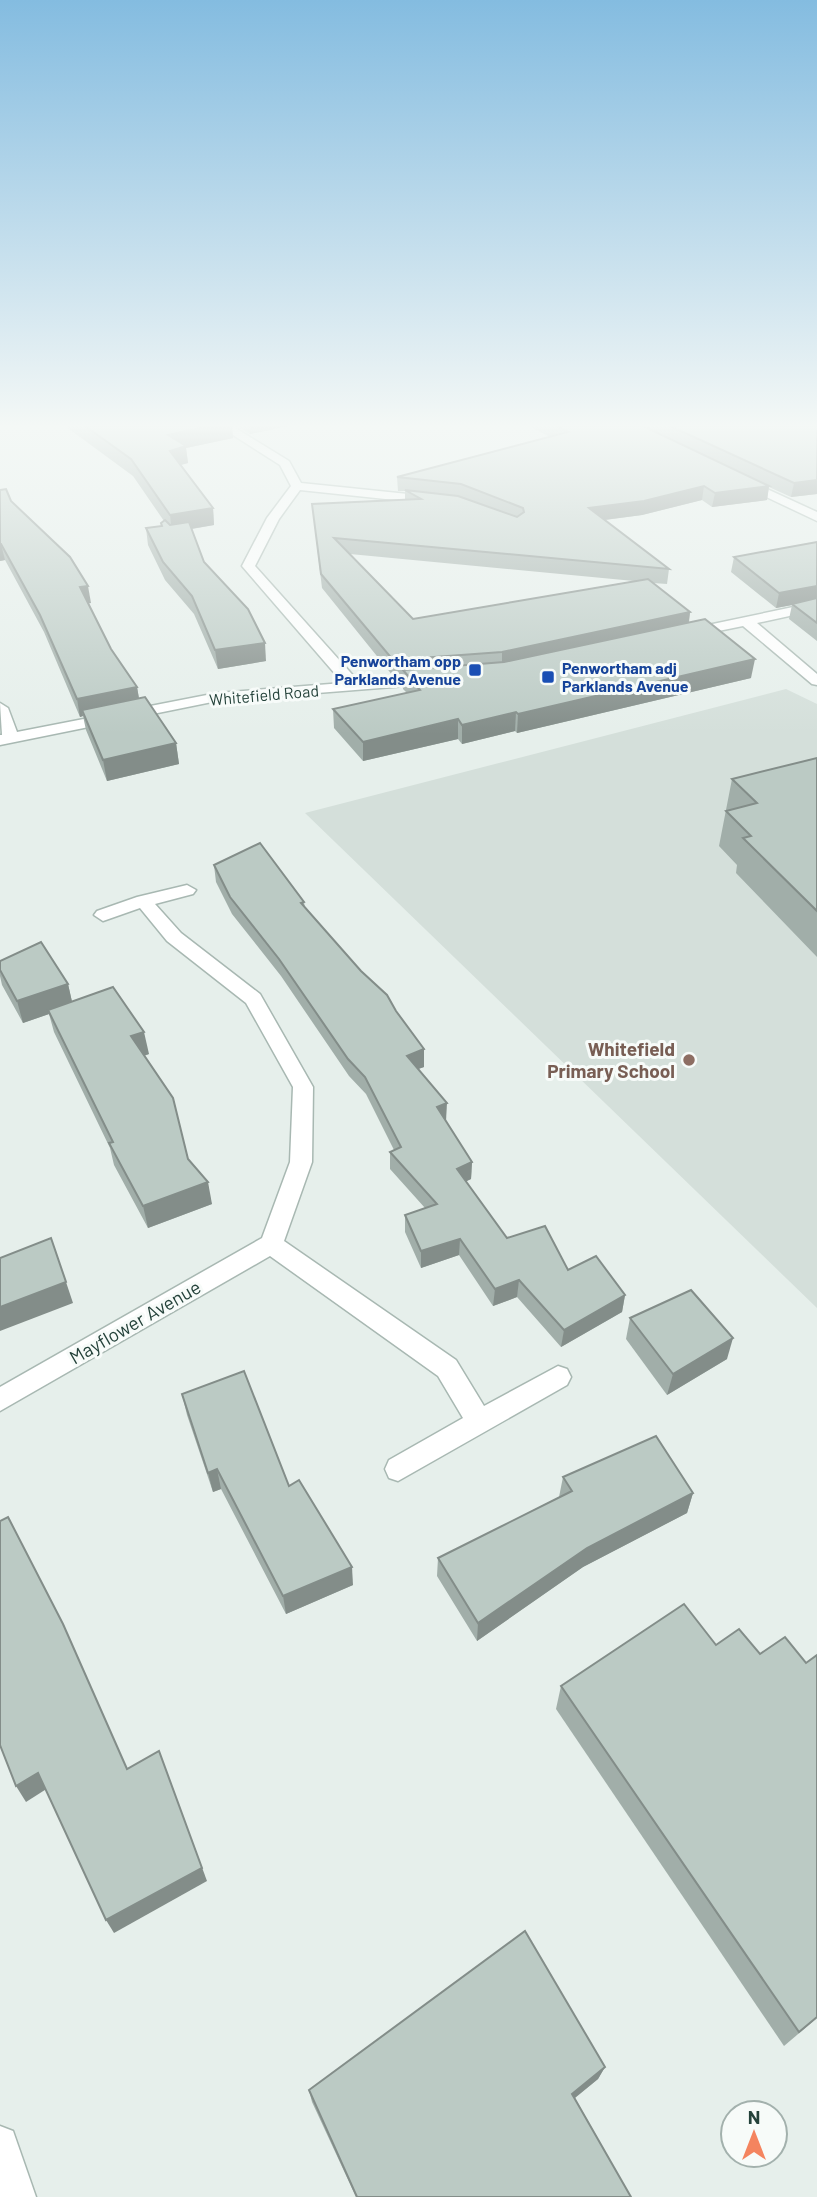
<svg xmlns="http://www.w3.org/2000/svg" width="817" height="2197" font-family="Barlow,sans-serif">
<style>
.built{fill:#d4dfda}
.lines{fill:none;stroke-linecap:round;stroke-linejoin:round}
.minor-casing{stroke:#a8b8b2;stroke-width:3}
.minor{fill:#fff;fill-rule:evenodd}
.wall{fill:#a1aea9;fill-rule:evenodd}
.shaded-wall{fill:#838d89}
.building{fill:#bbcac4;stroke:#838d89;stroke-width:2}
.transit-dot{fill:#1a4fb4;stroke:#f7fbf9;stroke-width:2.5}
.education-dot{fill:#8d6e63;stroke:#f7fbf9;stroke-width:2.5}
.labels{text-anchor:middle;stroke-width:6;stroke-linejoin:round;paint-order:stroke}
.far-transit-label{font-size:16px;font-weight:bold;fill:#164399;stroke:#f7fbf9;text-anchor:end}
.far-street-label{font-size:16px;fill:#24423a;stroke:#f7fbf9}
.education-label{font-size:19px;font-weight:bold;fill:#785e54;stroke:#f7fbf9;text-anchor:end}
.street-label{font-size:19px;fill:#24423a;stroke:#f7fbf9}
</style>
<rect width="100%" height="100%" fill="#e6efeb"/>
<!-- built -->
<path class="built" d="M 786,689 L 817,704 L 817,1308 L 305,813 Z"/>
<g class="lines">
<!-- minor casing -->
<g class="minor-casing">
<g id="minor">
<path d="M 219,426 L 232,426 L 289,461 L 301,483 L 437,497 L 437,503 L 433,504 L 300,490 L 279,519 L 255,566 L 358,681 L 431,676 L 438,680 L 431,684 L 217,701 L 0,745 L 0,735 L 2,735 L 0,703 L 8,708 L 17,732 L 217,693 L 343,683 L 242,566 L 267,518 L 291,486 L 280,465 Z"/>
<path d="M 743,478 L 817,512 L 817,521 L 739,484 L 737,482 Z"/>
<path d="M 817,602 L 817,610 L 757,623 L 817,674 L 817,685 L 812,684 L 743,626 L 689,637 L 682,633 L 684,630 Z"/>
<path d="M 187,885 L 196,890 L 193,894 L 155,904 L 181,933 L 260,994 L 313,1087 L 312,1162 L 284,1241 L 456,1360 L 484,1406 L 558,1366 L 567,1369 L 571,1377 L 567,1385 L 398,1481 L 389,1478 L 385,1469 L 389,1460 L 463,1418 L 438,1376 L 270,1256 L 0,1411 L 0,1387 L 262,1238 L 290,1162 L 293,1087 L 246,1003 L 167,941 L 140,908 L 103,921 L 94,915 L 97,911 L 137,897 Z"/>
<path d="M 0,2126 L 13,2131 L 36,2197 L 0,2197 Z"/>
</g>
</g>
<!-- minor -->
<use href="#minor" class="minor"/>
</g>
<!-- wall -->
<g class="wall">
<path d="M 65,426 L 232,426 L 233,438 L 186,448 L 188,463 L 181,465 L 213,508 L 214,525 L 192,529 L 204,562 L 266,661 L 218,669 L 194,614 L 165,580 L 148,545 L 146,528 L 161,526 L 161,523 L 164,521 L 133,476 Z"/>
<path d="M 237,426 L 288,426 L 250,434 Z"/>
<path d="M 529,426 L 817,426 L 817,494 L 791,497 L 769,487 L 767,500 L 712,507 L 702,500 L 642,515 L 605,520 L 669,569 L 667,584 L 653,583 L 690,612 L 689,623 L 751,678 L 517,733 L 515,731 L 462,744 L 458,739 L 363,761 L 334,728 L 333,709 L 407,693 L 403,689 L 403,675 L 393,676 L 322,588 L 312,504 L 405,499 L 405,491 L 398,491 L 397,477 L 550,437 ZM 350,554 L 634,581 L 413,619 Z"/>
<path d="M 0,490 L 11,501 L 91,603 L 88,603 L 111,649 L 137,687 L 139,698 L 176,743 L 179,764 L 107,781 L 86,730 L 83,716 L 80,717 L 44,632 L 5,560 L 0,561 Z"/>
<path d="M 817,542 L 817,641 L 789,619 L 792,605 L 776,608 L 731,572 L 734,557 Z"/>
<path d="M 817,758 L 817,957 L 736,873 L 737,865 L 719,846 L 732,779 Z"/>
<path d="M 214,865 L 304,902 L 305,908 L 396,1011 L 424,1049 L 424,1067 L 418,1069 L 446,1121 L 445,1121 L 472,1162 L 471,1179 L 466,1181 L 507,1238 L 568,1270 L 625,1295 L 622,1312 L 561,1347 L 517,1297 L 493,1306 L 459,1255 L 421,1268 L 405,1232 L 405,1215 L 425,1208 L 390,1169 L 390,1152 L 394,1150 L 366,1094 L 349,1076 L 281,976 L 232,914 L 216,882 Z"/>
<path d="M 0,961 L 68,984 L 72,1002 L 149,1054 L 144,1056 L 188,1159 L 212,1204 L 148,1228 L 114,1165 L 110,1148 L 54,1032 L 49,1014 L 23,1023 L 2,985 L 0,976 Z"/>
<path d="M 630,1318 L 727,1359 L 667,1395 L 626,1339 Z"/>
<path d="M 182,1394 L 289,1486 L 353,1585 L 286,1614 L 221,1489 L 213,1492 L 187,1415 Z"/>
<path d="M 563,1477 L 693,1493 L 687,1513 L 583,1567 L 477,1641 L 437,1576 L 438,1558 L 559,1497 Z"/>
<path d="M 716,1645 L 806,1663 L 817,2018 L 784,2046 L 556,1709 L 561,1686 Z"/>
<path d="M 605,2067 L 598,2079 L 575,2098 L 631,2197 L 356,2197 L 312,2102 L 309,2090 Z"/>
</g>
<!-- shaded-wall -->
<g class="shaded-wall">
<path d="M 209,426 L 232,426 L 233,438 L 186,448 L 188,463 L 172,467 L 168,435 Z"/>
<path d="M 250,426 L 288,426 L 250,434 Z"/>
<path d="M 817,480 L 817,494 L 791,497 L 794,483 Z"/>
<path d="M 704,486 L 702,500 L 642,515 L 588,522 L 589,508 Z"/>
<path d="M 769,486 L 767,500 L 712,507 L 715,493 Z"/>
<path d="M 213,508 L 214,525 L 172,532 L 170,515 Z"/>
<path d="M 0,544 L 1,544 L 5,560 L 0,561 Z"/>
<path d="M 88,586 L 91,603 L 83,604 L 80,587 Z"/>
<path d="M 817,586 L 817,600 L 792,604 L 792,605 L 776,608 L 779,593 Z"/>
<path d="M 690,612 L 688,627 L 502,667 L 502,652 Z"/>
<path d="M 265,643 L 266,661 L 218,669 L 215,650 Z"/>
<path d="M 755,659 L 751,678 L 517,733 L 518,714 Z"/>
<path d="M 137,687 L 140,705 L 82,710 L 83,716 L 80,717 L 77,699 Z"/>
<path d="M 516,712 L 515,731 L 462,744 L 462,725 Z"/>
<path d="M 458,719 L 458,739 L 363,761 L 363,742 Z"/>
<path d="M 176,743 L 179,764 L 107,781 L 103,760 Z"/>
<path d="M 68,984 L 73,1006 L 48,1010 L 49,1014 L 23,1023 L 17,1001 Z"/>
<path d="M 144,1032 L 149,1054 L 136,1058 L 131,1036 Z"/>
<path d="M 424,1049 L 424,1067 L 407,1073 L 407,1056 Z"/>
<path d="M 447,1103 L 446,1121 L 436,1124 L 437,1107 Z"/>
<path d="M 472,1162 L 471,1179 L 457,1186 L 457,1169 Z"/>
<path d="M 208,1182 L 212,1204 L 148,1228 L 143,1206 Z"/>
<path d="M 460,1239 L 459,1255 L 421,1268 L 421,1251 Z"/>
<path d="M 519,1280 L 517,1297 L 493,1306 L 495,1289 Z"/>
<path d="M 66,1282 L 73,1303 L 0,1331 L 0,1307 Z"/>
<path d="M 625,1295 L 622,1312 L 561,1347 L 564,1330 Z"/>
<path d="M 733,1338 L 727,1359 L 667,1395 L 673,1374 Z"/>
<path d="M 217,1469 L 221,1489 L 213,1492 L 208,1473 Z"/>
<path d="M 693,1493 L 687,1513 L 583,1567 L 477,1641 L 478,1623 L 587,1548 Z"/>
<path d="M 352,1567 L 353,1585 L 286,1614 L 283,1596 Z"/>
<path d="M 159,1751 L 207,1881 L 114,1933 L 106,1920 Z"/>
<path d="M 38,1773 L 48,1788 L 26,1802 L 16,1786 Z"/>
<path d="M 605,2067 L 598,2079 L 566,2105 L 572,2094 Z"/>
</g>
<!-- building -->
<g class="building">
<path d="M 85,426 L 209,426 L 168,435 L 186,446 L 170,451 L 213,508 L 170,515 L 131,459 Z"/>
<path d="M 557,426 L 643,426 L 769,486 L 715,493 L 704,486 L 644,501 L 589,508 L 669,569 L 334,538 L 413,619 L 648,579 L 690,612 L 502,652 L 393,660 L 321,574 L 312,504 L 421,499 L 405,490 L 458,496 L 517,517 L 524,512 L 523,508 L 461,484 L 397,477 L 568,432 Z"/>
<path d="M 670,426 L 817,426 L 817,480 L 794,483 Z"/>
<path d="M 6,489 L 11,501 L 70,557 L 88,586 L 80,587 L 111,649 L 137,687 L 77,699 L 40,615 L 1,544 L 0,544 L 0,490 Z"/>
<path d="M 165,520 L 170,525 L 189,522 L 204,562 L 248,609 L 265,643 L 215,650 L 192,596 L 163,562 L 146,528 L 162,526 L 161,523 Z"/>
<path d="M 817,542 L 817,586 L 779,593 L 734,557 Z"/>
<path d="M 817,598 L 817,623 L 792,604 Z"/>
<path d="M 705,619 L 755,659 L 518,714 L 516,712 L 462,725 L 458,719 L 363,742 L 333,709 L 420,690 L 403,670 L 504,662 Z"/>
<path d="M 145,697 L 176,743 L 103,760 L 82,710 Z"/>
<path d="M 817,758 L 817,911 L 743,838 L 751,836 L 726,811 L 757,803 L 732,779 Z"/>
<path d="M 260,843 L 304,902 L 301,903 L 361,971 L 387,995 L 396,1011 L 424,1049 L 407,1056 L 447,1103 L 437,1107 L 472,1162 L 457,1169 L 507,1238 L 545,1226 L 568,1270 L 596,1256 L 625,1295 L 564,1330 L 519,1280 L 495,1289 L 460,1239 L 421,1251 L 405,1215 L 437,1204 L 390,1152 L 401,1147 L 365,1077 L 348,1059 L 279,959 L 230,897 L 214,865 Z"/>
<path d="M 41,942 L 68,984 L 17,1001 L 0,970 L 0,961 Z"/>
<path d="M 113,987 L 144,1032 L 131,1036 L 173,1098 L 188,1159 L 208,1182 L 143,1206 L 109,1143 L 113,1142 L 48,1010 Z"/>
<path d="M 51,1238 L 66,1282 L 0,1307 L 0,1258 Z"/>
<path d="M 691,1290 L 733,1338 L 673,1374 L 630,1318 Z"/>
<path d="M 244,1371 L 289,1486 L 299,1480 L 352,1567 L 283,1596 L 217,1469 L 208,1473 L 182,1394 Z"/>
<path d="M 656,1436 L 693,1493 L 587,1548 L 478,1623 L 438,1558 L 572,1491 L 563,1477 Z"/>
<path d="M 8,1517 L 63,1624 L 127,1769 L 159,1751 L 202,1868 L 106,1920 L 38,1773 L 16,1786 L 0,1745 L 0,1521 Z"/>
<path d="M 684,1604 L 716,1645 L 739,1629 L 760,1654 L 785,1637 L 806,1663 L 817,1655 L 817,2017 L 799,2032 L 561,1686 Z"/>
<path d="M 525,1931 L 605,2067 L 572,2094 L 631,2197 L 357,2197 L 309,2090 Z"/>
</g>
<!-- sky -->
<linearGradient id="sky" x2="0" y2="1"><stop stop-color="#84bce0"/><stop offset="0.58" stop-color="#f4f8f6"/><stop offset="1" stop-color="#f4f8f6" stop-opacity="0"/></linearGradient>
<rect width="817" height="734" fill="url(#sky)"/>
<!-- markers -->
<g class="transit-dot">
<rect x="468" y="663" width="14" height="14" rx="3.5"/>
<rect x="541" y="670" width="14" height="14" rx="3.5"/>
</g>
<circle class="education-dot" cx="689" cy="1060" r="7"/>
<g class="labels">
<!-- far-transit labels -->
<g class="far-transit-label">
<text x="461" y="667">Penwortham opp<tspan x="461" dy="18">Parklands Avenue</tspan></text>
<text x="562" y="674" text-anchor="start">Penwortham adj<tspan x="562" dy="18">Parklands Avenue</tspan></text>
</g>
<!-- far-street labels -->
<g class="far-street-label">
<text transform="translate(264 695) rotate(-5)" y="6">Whitefield Road</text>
</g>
<!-- education labels -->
<g class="education-label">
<text x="675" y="1056">Whitefield<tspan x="675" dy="22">Primary School</tspan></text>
</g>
<!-- street labels -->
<g class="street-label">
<text transform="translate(135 1322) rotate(-30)" y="7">Mayflower Avenue</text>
</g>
</g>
<!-- north arrow -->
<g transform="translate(754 2134)"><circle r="33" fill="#f7fbf9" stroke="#a3b1ad" stroke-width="2"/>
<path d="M0-5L12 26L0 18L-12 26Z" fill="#f4845f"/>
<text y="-10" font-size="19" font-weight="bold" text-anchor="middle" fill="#24423a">N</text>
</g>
</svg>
